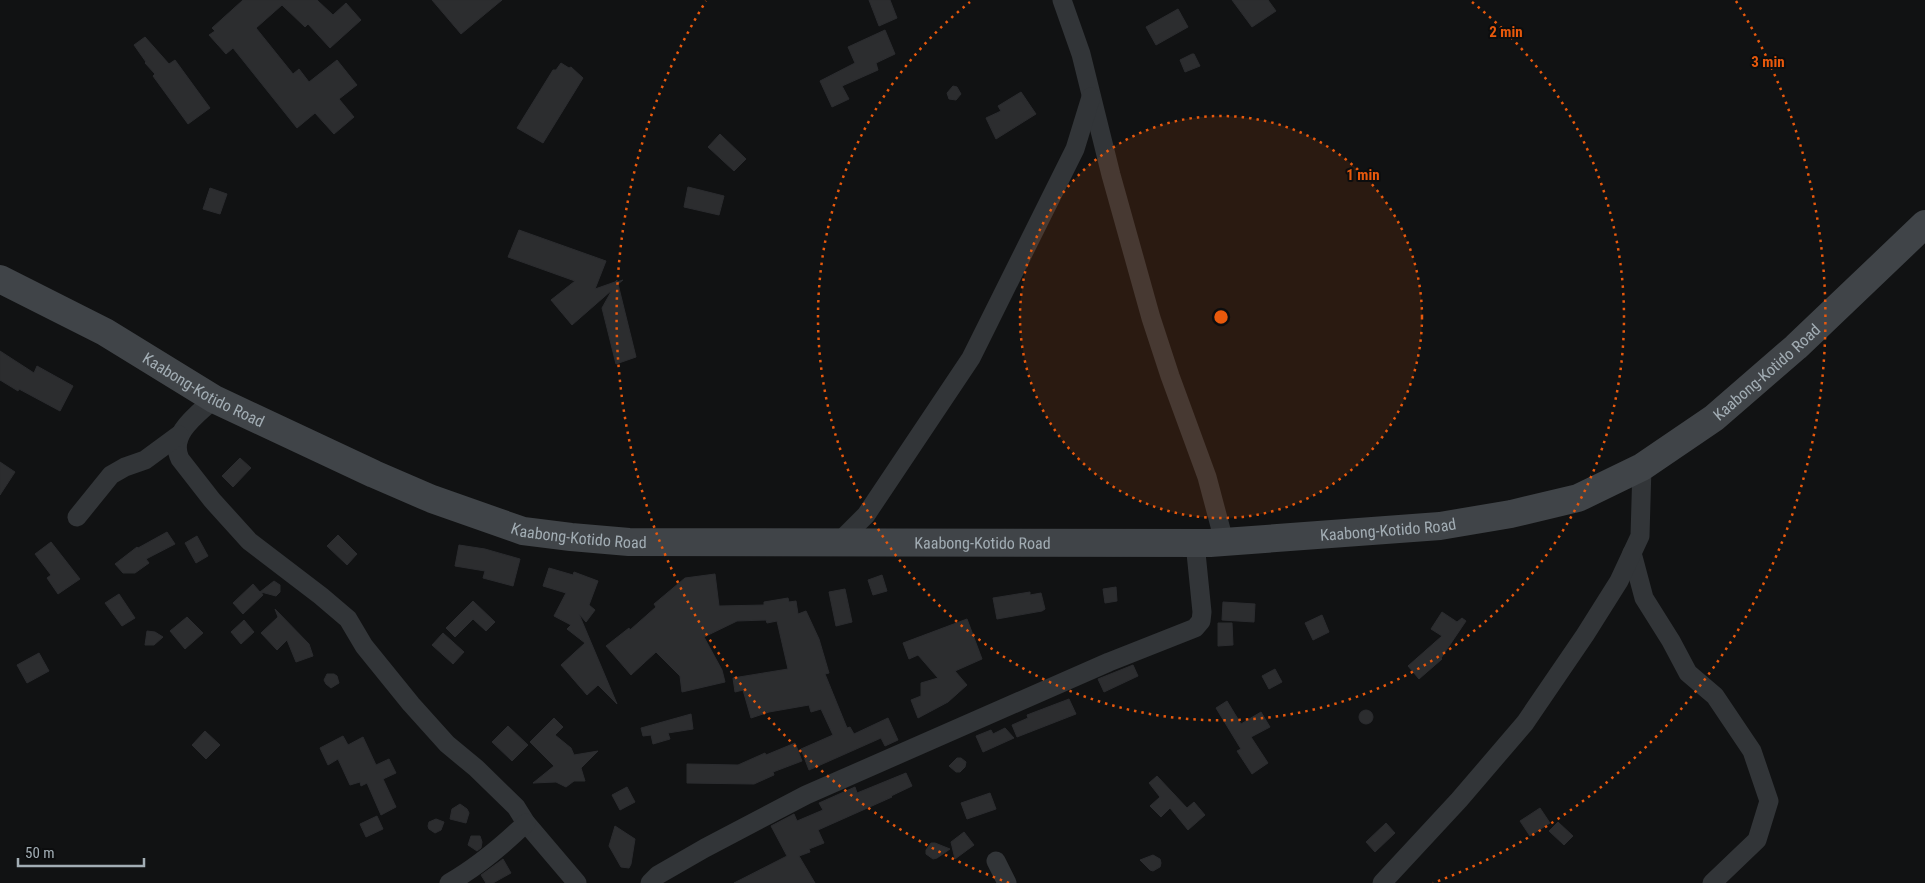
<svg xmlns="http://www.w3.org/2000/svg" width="1925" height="883" font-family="'Roboto Condensed',sans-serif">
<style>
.building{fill:#2c2d2f;stroke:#2b2c2f}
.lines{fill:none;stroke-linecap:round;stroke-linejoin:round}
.street{stroke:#323538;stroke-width:19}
.secondary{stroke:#404448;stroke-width:28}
.ring{fill:none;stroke:#e8590c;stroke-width:2.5;stroke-dasharray:2.5 5}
.labels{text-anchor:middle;stroke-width:4;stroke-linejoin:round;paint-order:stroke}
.street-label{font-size:16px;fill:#a2adb4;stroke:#0c0d0e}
.centre{fill:#e8590c;stroke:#0c0d0e;stroke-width:2.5}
.ring-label{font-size:15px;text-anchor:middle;font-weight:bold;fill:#e8590c;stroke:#0c0d0e;stroke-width:4;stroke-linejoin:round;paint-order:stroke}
</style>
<rect width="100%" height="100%" fill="#111213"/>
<!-- building -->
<g class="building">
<path d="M 243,0 L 317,0 L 333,15 L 346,3 L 361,20 L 330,48 L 308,24 L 305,27 L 282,5 L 256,28 L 293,74 L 299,69 L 309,82 L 337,60 L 357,85 L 339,99 L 354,117 L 334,134 L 315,113 L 297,128 L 233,48 L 226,54 L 209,35 L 215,31 L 212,28 Z"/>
<path d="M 432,0 L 502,0 L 461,34 Z"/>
<path d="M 869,0 L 890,0 L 897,18 L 879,26 Z"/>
<path d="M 1232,0 L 1268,0 L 1276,11 L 1252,27 Z"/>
<path d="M 1178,9 L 1188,27 L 1156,45 L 1146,27 Z"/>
<path d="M 885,30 L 895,54 L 876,63 L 878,70 L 842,86 L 849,99 L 832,107 L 820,81 L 855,63 L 848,47 Z"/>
<path d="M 145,37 L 169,64 L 175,60 L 210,108 L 188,124 L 153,76 L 155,74 L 145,63 L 146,62 L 134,45 Z"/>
<path d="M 1192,54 L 1194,54 L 1200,66 L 1185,72 L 1180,60 Z"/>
<path d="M 561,63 L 569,68 L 571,67 L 583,78 L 543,143 L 517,128 L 553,70 L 556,70 Z"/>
<path d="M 953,86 L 957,87 L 961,94 L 956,100 L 949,99 L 947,93 Z"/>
<path d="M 1021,92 L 1036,114 L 996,139 L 986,118 L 1001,111 L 998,106 Z"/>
<path d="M 720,134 L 746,159 L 734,171 L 708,147 Z"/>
<path d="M 688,187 L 724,196 L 719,215 L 684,207 Z"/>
<path d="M 210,188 L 227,194 L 220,214 L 203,209 Z"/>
<path d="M 519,230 L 606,261 L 595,289 L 615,282 L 617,280 L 617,282 L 623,280 L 618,284 L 636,357 L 616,364 L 602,308 L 612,290 L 572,325 L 551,300 L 575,281 L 508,257 Z"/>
<path d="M 0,351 L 34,373 L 37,366 L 73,386 L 60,411 L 19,389 L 18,391 L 0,380 Z"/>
<path d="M 240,458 L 251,468 L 233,487 L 222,476 Z"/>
<path d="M 0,462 L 15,472 L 0,495 Z"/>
<path d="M 167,532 L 175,544 L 146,559 L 149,563 L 135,573 L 123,573 L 115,564 L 137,547 L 138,548 Z"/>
<path d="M 338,535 L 357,554 L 347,565 L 327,546 Z"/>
<path d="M 197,536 L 208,556 L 196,563 L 185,543 Z"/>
<path d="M 51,542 L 80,579 L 58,594 L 47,578 L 51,575 L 35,554 Z"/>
<path d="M 459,545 L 485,549 L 520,559 L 513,586 L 483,578 L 485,571 L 455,566 Z"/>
<path d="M 549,568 L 573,575 L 574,572 L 598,581 L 589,605 L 595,610 L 586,622 L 579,614 L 617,704 L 598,685 L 587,695 L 561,665 L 585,643 L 567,629 L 571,625 L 554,616 L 566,593 L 543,586 Z"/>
<path d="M 715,574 L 719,606 L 764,605 L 764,602 L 788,598 L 789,602 L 796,601 L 798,614 L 806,611 L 819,639 L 829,673 L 825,674 L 847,728 L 850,727 L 854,734 L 888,718 L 898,740 L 885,746 L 881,738 L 809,770 L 801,749 L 833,735 L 821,709 L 811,712 L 809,705 L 769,712 L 751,718 L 743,690 L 735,692 L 733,678 L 788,669 L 777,621 L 767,623 L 766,620 L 737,621 L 704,637 L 722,670 L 725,682 L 682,692 L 680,676 L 656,652 L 631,675 L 606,646 L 629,628 L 630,630 L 656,607 L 654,604 L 685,578 Z"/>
<path d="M 882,575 L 887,591 L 873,595 L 868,580 Z"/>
<path d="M 274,581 L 280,585 L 280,592 L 276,596 L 261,592 L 263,595 L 243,614 L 233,603 L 253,584 L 260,592 Z"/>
<path d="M 1116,587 L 1117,601 L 1105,603 L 1103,589 Z"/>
<path d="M 845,589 L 852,622 L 836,626 L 829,592 Z"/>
<path d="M 1030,592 L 1030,595 L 1041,593 L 1045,609 L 1042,611 L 997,619 L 993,598 Z"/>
<path d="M 119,594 L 135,618 L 122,626 L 105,603 Z"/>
<path d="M 473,601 L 495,622 L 486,631 L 473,619 L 455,637 L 446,628 Z"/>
<path d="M 1223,602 L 1255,604 L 1254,622 L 1222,620 Z"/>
<path d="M 275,609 L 309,644 L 313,656 L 296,662 L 287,640 L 277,650 L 261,633 L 278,617 Z"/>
<path d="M 1442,612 L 1457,622 L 1462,618 L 1466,621 L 1441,658 L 1442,659 L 1419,679 L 1408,666 L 1442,636 L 1431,629 Z"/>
<path d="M 1322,615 L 1329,632 L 1313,640 L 1305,623 Z"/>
<path d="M 187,617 L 203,633 L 185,649 L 170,631 Z"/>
<path d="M 967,619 L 982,659 L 955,671 L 967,685 L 948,702 L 918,718 L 911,700 L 921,696 L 921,683 L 938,678 L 918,655 L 909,659 L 903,643 Z"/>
<path d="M 244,620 L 254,632 L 241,644 L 231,632 Z"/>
<path d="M 1218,623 L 1232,623 L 1233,645 L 1218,646 Z"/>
<path d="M 147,631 L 155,632 L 163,637 L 154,645 L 145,645 Z"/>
<path d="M 443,633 L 464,652 L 453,664 L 432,645 Z"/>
<path d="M 39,653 L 49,671 L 27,683 L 17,665 Z"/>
<path d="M 1133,665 L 1138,676 L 1104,692 L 1098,679 Z"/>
<path d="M 1275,669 L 1282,682 L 1269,689 L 1262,676 Z"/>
<path d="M 327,674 L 334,674 L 337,676 L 339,683 L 331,688 L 326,684 L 324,680 Z"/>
<path d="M 1069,699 L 1076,714 L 1017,737 L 1012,725 L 1028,718 L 1027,715 Z"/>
<path d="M 1227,701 L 1241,724 L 1261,712 L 1270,727 L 1251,737 L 1268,763 L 1252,774 L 1237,751 L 1241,749 L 1216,708 Z"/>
<circle cx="1366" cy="717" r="7"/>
<path d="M 691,714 L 693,729 L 668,733 L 670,739 L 653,744 L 651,735 L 643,736 L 641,728 Z"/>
<path d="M 554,718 L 563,727 L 555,735 L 571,748 L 574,755 L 598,751 L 581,768 L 585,781 L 574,781 L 566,787 L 556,782 L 533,783 L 554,766 L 530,742 Z"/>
<path d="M 508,726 L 528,745 L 512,761 L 492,742 Z"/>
<path d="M 1005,728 L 1014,738 L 983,752 L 976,736 L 991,730 L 993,734 Z"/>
<path d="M 205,731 L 220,745 L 206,759 L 192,745 Z"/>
<path d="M 343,736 L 348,745 L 363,737 L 376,765 L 389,759 L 396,773 L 383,779 L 396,807 L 381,815 L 367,783 L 361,786 L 360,782 L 350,785 L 338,759 L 328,765 L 320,748 Z"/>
<path d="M 795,743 L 802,761 L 773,772 L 774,775 L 754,784 L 687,783 L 687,764 L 738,765 L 765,753 L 766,755 Z"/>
<path d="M 957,758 L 961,758 L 966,762 L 965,767 L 960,772 L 956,772 L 949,766 Z"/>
<path d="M 906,773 L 912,786 L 891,796 L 892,797 L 818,830 L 824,843 L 809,849 L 810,852 L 799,856 L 815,883 L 734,883 L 787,856 L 771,826 L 794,814 L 797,821 L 823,810 L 819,803 L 855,787 L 857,793 Z"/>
<path d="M 1157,776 L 1187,808 L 1194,802 L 1205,815 L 1188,830 L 1170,808 L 1161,817 L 1150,806 L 1160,797 L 1149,783 Z"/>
<path d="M 627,787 L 635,802 L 620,810 L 612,795 Z"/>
<path d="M 990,793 L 996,809 L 967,819 L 961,803 Z"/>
<path d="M 460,804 L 467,809 L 469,813 L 466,823 L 450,819 L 452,809 Z"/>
<path d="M 1540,808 L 1550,823 L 1530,836 L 1520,821 Z"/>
<path d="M 377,816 L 383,829 L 366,837 L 360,824 Z"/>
<path d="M 436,819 L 444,822 L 441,830 L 435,833 L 429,829 L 428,826 L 429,822 Z"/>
<path d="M 1558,822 L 1573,836 L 1564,845 L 1549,831 Z"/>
<path d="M 1386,823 L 1395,833 L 1375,852 L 1366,842 Z"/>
<path d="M 615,826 L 635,839 L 631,864 L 629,868 L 621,867 L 609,846 Z"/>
<path d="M 964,832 L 974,845 L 955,859 L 951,842 Z"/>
<path d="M 471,836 L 480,836 L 482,842 L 481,848 L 477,851 L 468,845 Z"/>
<path d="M 931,843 L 935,843 L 950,849 L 937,858 L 933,859 L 926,854 L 926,850 Z"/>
<path d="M 1153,855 L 1160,859 L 1161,863 L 1160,867 L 1153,871 L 1150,870 L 1140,860 Z"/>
<path d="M 503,859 L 511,873 L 493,883 L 486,883 L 481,875 Z"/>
</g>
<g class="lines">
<!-- street -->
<g class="street">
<path d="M 1062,0 L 1081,54 L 1111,175 L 1151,318 L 1170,376 L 1207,477 L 1224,541"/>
<path d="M 214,399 C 198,414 168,434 180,459 L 212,500 L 249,541 L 321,596 L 348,619 L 364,646 L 411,704 L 447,744 L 476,768 L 516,807 L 526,823 L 577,883"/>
<path d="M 77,517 L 111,475 L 125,467 L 145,460 L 179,435"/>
<path d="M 839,542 L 866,515 L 971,358 L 1075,149 L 1091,97"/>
<path d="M 1632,553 L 1644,598 L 1671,641 L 1688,673 L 1715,696 L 1752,751 L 1769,801 L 1757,840 L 1712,883"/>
<path d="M 996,861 L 1007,883"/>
<path d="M 449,883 C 477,867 502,846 526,823"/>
<path d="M 650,883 L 658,875 L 705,848 L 806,795 L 1109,662 L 1195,628 L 1201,621 L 1202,612 L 1195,543"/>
<path d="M 1382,883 L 1459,800 L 1525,723 L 1585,635 L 1619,581 L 1640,536 L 1642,467"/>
</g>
<!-- secondary -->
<path class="secondary" id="s1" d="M 0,279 L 105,332 L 214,399 L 374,474 L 432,499 L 523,531 L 571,537 L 629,542 L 1210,543 L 1440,526 L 1511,514 L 1578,498 L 1642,467 L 1714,418 L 1796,347 L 1925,224"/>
</g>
<!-- distance rings -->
<circle cx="1221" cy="317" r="201" fill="#e8590c" fill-opacity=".12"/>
<g class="ring">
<circle cx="1221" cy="317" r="201"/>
<path d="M1472 2A403 403 0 1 1 970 2"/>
<path d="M1009 883A604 604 0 0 1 706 1M1736 1A604 604 0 0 1 1433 883"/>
</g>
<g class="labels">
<!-- street labels -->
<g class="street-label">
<text dy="6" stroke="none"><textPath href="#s1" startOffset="1869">Kaabong-Kotido Road</textPath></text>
<text dy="6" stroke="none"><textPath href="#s1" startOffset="232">Kaabong-Kotido Road</textPath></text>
<text dy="6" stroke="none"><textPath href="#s1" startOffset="1448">Kaabong-Kotido Road</textPath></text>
<text dy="6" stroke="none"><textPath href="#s1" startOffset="638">Kaabong-Kotido Road</textPath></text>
<text dy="6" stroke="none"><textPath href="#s1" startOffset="1042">Kaabong-Kotido Road</textPath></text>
</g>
</g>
<circle cx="1221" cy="317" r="8" class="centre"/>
<g class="ring-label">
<text x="1506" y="37">2 min</text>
<text x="1768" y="67">3 min</text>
<text x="1363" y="180">1 min</text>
</g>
<!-- scale -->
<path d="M18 858v8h126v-8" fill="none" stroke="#a2adb4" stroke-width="2.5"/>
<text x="25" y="858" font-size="15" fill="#a2adb4" stroke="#0c0d0e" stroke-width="4" paint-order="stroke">50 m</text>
</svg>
